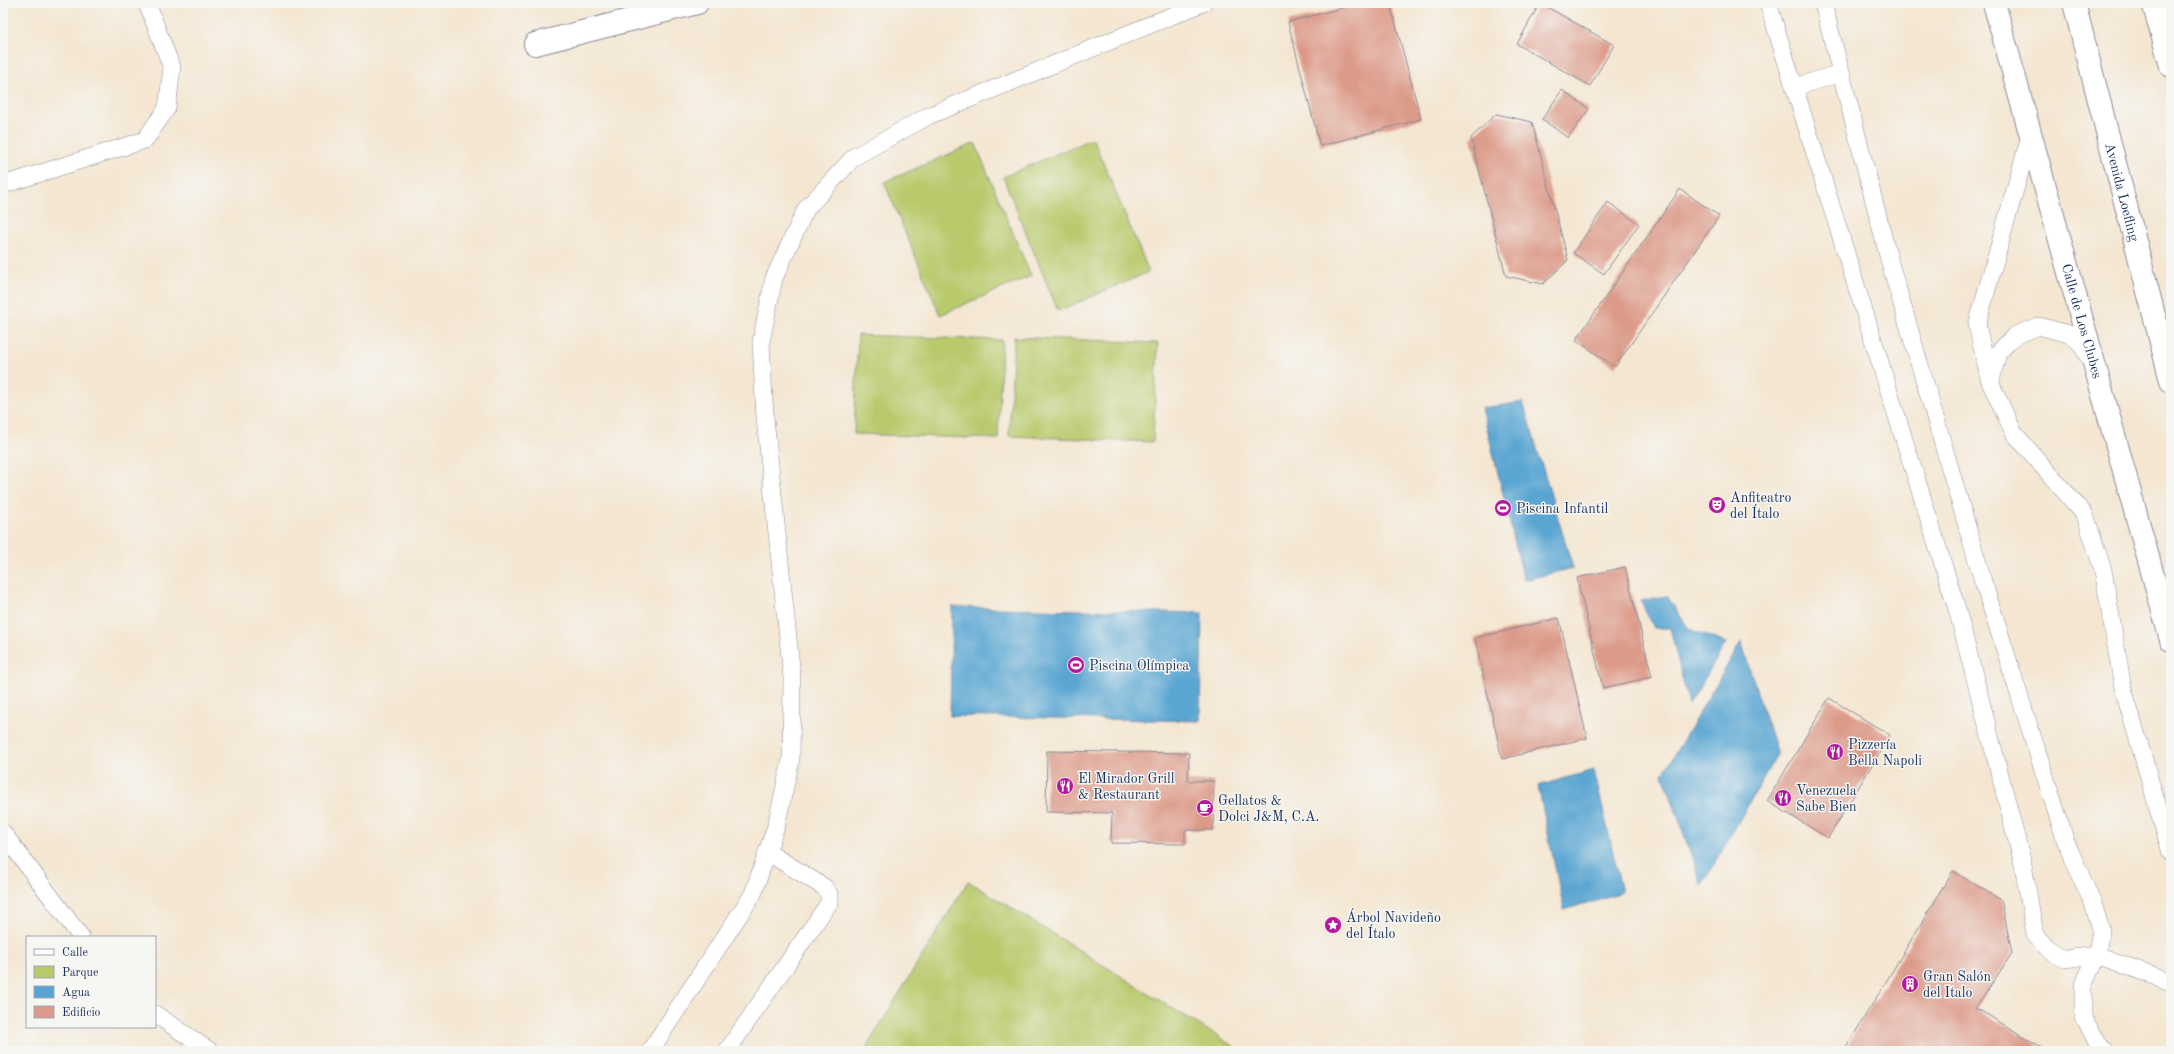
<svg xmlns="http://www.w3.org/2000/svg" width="2174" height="1054" font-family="'Old Standard TT',serif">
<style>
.green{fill:#b9ca6d;stroke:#6a7c66}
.water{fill:#5aa6d2;stroke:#3a6a98}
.building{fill:#dc9a88}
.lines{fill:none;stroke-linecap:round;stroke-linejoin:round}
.service-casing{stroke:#888a98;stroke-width:18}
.minor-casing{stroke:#888a98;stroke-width:24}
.tertiary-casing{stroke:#888a98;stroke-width:24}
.service{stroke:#fff;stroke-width:17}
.minor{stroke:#fff;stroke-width:22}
.tertiary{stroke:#fff;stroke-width:22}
.labels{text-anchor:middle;stroke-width:3;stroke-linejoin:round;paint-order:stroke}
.street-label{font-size:14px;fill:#1b2f5e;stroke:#f6f6f2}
.poi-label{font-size:14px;fill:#1b2f5e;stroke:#f6f6f2;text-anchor:start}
</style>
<rect width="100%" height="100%" fill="#f6f6f2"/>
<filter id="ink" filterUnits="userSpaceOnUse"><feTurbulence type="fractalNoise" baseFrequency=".025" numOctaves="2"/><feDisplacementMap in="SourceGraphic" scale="8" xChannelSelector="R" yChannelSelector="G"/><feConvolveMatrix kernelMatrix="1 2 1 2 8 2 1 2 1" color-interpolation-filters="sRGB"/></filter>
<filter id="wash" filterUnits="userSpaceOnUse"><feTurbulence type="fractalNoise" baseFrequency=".012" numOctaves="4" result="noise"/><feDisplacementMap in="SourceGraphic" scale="16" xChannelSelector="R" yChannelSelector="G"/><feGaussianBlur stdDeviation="0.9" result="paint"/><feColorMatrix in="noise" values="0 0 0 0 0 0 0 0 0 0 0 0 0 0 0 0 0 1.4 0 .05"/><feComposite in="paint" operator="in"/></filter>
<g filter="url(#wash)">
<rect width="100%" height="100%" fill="#f4e6d1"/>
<!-- green -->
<g class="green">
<path d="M 1093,138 L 1149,272 L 1058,311 L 1003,177 Z"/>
<path d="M 975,143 L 1031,276 L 940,315 L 884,182 Z"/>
<path d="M 858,335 L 1002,340 L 998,439 L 854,434 Z"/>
<path d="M 1014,337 L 1158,343 L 1153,442 L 1009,436 Z"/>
<path d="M 968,881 L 1241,1051 L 864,1051 Z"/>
</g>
<!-- water -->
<g class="water">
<path d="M 1523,402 L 1573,568 L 1524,580 L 1482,408 Z"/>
<path d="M 1667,596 L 1689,629 L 1726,643 L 1689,705 L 1670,628 L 1654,628 L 1641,601 Z"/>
<path d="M 952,607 L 1202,613 L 1200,721 L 950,716 Z"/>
<path d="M 1741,642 L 1777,754 L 1702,886 L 1663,774 Z"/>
<path d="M 1594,770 L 1622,892 L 1564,910 L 1538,786 Z"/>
</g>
<g id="blocks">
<!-- building -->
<g class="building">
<path d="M 1361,3 L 1390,3 L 1421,119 L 1320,146 L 1288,22 Z"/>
<path d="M 1540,3 L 1614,45 L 1590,86 L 1517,44 Z"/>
<path d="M 1562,90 L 1589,109 L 1568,138 L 1542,119 Z"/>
<path d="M 1496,114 L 1532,122 L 1568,260 L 1543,284 L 1506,276 L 1471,138 Z"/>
<path d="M 1680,189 L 1719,216 L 1615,367 L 1576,340 Z"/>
<path d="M 1608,202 L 1639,224 L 1604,274 L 1573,253 Z"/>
<path d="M 1625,567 L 1652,677 L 1603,688 L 1577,578 Z"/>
<path d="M 1559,618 L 1587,738 L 1502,759 L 1475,638 Z"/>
<path d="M 1829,698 L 1890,735 L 1828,838 L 1767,801 Z"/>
<path d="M 1047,751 L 1189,753 L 1188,781 L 1214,781 L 1213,830 L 1185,830 L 1185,844 L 1111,843 L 1112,813 L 1046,812 Z"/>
<path d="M 1953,871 L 2001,900 L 2012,953 L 1976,1008 L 2048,1051 L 1844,1051 Z"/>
</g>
</g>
</g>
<g filter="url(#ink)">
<use href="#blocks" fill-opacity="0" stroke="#888a98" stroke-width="1"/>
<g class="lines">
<!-- service casing -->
<g class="service-casing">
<g id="service">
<path d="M 1768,3 L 1957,609 L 2023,864 L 2035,935 L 2047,948 L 2064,959 L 2097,955 L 2171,982"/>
<path d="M 1823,3 L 1890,263 L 1983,581 L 2066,842 L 2093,904 L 2101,929 L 2097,955 L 2083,986 L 2083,1018 L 2102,1049 L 2106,1051"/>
<path d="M 1795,87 L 1841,73"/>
<path d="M 2030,136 L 1977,325 L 1990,382 L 2014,433 L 2085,515 L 2103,570 L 2123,688 L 2171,853"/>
<path d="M 3,185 L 145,140 L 167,108 L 172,68 L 147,3"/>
<path d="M 1991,380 L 1998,353 L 2014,336 L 2039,326 L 2072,335 L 2082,345 L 2089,358"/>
<path d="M 3,833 L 81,937"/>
<path d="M 155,1014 L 210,1051"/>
<path d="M 650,1051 L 753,894 L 776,826 L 791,760 L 792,677 L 765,418 L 761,342 L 774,278 L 806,209 L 854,157 L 928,116 L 1203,3"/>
<path d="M 727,1051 L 829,903 L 829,894 L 824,887 L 767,852"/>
</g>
</g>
<!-- minor casing -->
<g class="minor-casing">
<g id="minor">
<path id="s1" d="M 1994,3 L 2171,640"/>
<path d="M 535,44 L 697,3"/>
</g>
</g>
<!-- tertiary casing -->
<g class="tertiary-casing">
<g id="tertiary">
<path id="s2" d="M 2074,3 L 2171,381"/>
<path d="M 2153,3 L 2171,66"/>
</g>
</g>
<!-- service -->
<use href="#service" class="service"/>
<!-- minor -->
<use href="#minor" class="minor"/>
<!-- tertiary -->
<use href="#tertiary" class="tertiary"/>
</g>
</g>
<!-- icons -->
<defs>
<g id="theatre-disc" transform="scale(0.9)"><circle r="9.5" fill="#b5179e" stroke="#f6f6f2"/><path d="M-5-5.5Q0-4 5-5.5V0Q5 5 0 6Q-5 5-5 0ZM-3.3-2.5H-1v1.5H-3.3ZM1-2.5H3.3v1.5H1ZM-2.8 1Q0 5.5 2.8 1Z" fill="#fff"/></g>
<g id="stadium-disc" transform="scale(0.9)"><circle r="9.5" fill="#b5179e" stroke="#f6f6f2"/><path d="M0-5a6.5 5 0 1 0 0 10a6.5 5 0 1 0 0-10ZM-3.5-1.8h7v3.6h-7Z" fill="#fff"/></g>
<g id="restaurant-disc" transform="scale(0.9)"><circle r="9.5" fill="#b5179e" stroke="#f6f6f2"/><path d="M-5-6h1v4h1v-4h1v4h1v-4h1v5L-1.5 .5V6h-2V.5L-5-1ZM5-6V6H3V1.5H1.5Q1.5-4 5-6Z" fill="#fff"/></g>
<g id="cafe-disc" transform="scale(0.9)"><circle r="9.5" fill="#b5179e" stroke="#f6f6f2"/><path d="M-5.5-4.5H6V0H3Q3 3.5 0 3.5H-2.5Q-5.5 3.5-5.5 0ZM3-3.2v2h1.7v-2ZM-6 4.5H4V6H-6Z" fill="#fff"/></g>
<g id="sight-disc" transform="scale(0.9)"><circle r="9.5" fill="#b5179e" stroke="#f6f6f2"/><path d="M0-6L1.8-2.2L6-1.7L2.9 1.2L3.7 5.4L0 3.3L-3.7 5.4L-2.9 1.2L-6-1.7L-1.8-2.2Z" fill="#fff"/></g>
<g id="building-disc" transform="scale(0.9)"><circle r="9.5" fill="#b5179e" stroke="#f6f6f2"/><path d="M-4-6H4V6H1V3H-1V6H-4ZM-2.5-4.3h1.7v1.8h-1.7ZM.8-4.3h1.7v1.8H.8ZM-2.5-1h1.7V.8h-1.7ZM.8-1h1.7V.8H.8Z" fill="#fff"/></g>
</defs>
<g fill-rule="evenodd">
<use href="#theatre-disc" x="1717" y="505"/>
<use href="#stadium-disc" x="1503" y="508"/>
<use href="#stadium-disc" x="1076" y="665"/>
<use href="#restaurant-disc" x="1835" y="752"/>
<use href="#restaurant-disc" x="1065" y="786"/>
<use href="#restaurant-disc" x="1783" y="798"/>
<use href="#cafe-disc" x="1205" y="808"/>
<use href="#sight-disc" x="1333" y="925"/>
<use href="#building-disc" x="1910" y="984"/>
</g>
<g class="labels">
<!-- street labels -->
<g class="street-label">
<text dy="5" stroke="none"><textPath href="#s2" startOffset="195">Avenida Loefling</textPath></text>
<text dy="5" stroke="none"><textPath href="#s1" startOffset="330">Calle de Los Clubes</textPath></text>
</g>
<!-- poi labels -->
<g class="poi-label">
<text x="1730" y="502">Anfiteatro<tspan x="1730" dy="16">del Ítalo</tspan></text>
<text x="1516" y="513">Piscina Infantil</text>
<text x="1089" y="670">Piscina Olímpica</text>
<text x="1848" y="749">Pizzería<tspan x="1848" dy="16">Bella Napoli</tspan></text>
<text x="1078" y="783">El Mirador Grill<tspan x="1078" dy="16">&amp; Restaurant</tspan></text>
<text x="1796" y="795">Venezuela<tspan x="1796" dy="16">Sabe Bien</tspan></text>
<text x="1218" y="805">Gellatos &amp;<tspan x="1218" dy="16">Dolci J&amp;M, C.A.</tspan></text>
<text x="1346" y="922">Árbol Navideño<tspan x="1346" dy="16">del Ítalo</tspan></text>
<text x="1923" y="981">Gran Salón<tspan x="1923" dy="16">del Italo</tspan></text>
</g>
</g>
<!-- margin -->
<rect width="2174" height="1054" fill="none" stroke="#f6f6f2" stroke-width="16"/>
<!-- legend -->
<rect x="26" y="936" width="130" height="92" fill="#f6f6f2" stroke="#9ea6b7"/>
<rect x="34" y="949" width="20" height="6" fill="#ffffff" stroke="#9ea6b7"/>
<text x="62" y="956" font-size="12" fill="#1b2f5e">Calle</text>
<rect x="34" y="966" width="20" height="12" fill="#b9ca6d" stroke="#9ea6b7"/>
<text x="62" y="976" font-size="12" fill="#1b2f5e">Parque</text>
<rect x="34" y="986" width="20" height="12" fill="#5aa6d2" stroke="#9ea6b7"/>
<text x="62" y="996" font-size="12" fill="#1b2f5e">Agua</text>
<rect x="34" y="1006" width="20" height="12" fill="#dc9a88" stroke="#9ea6b7"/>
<text x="62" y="1016" font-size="12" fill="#1b2f5e">Edificio</text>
</svg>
